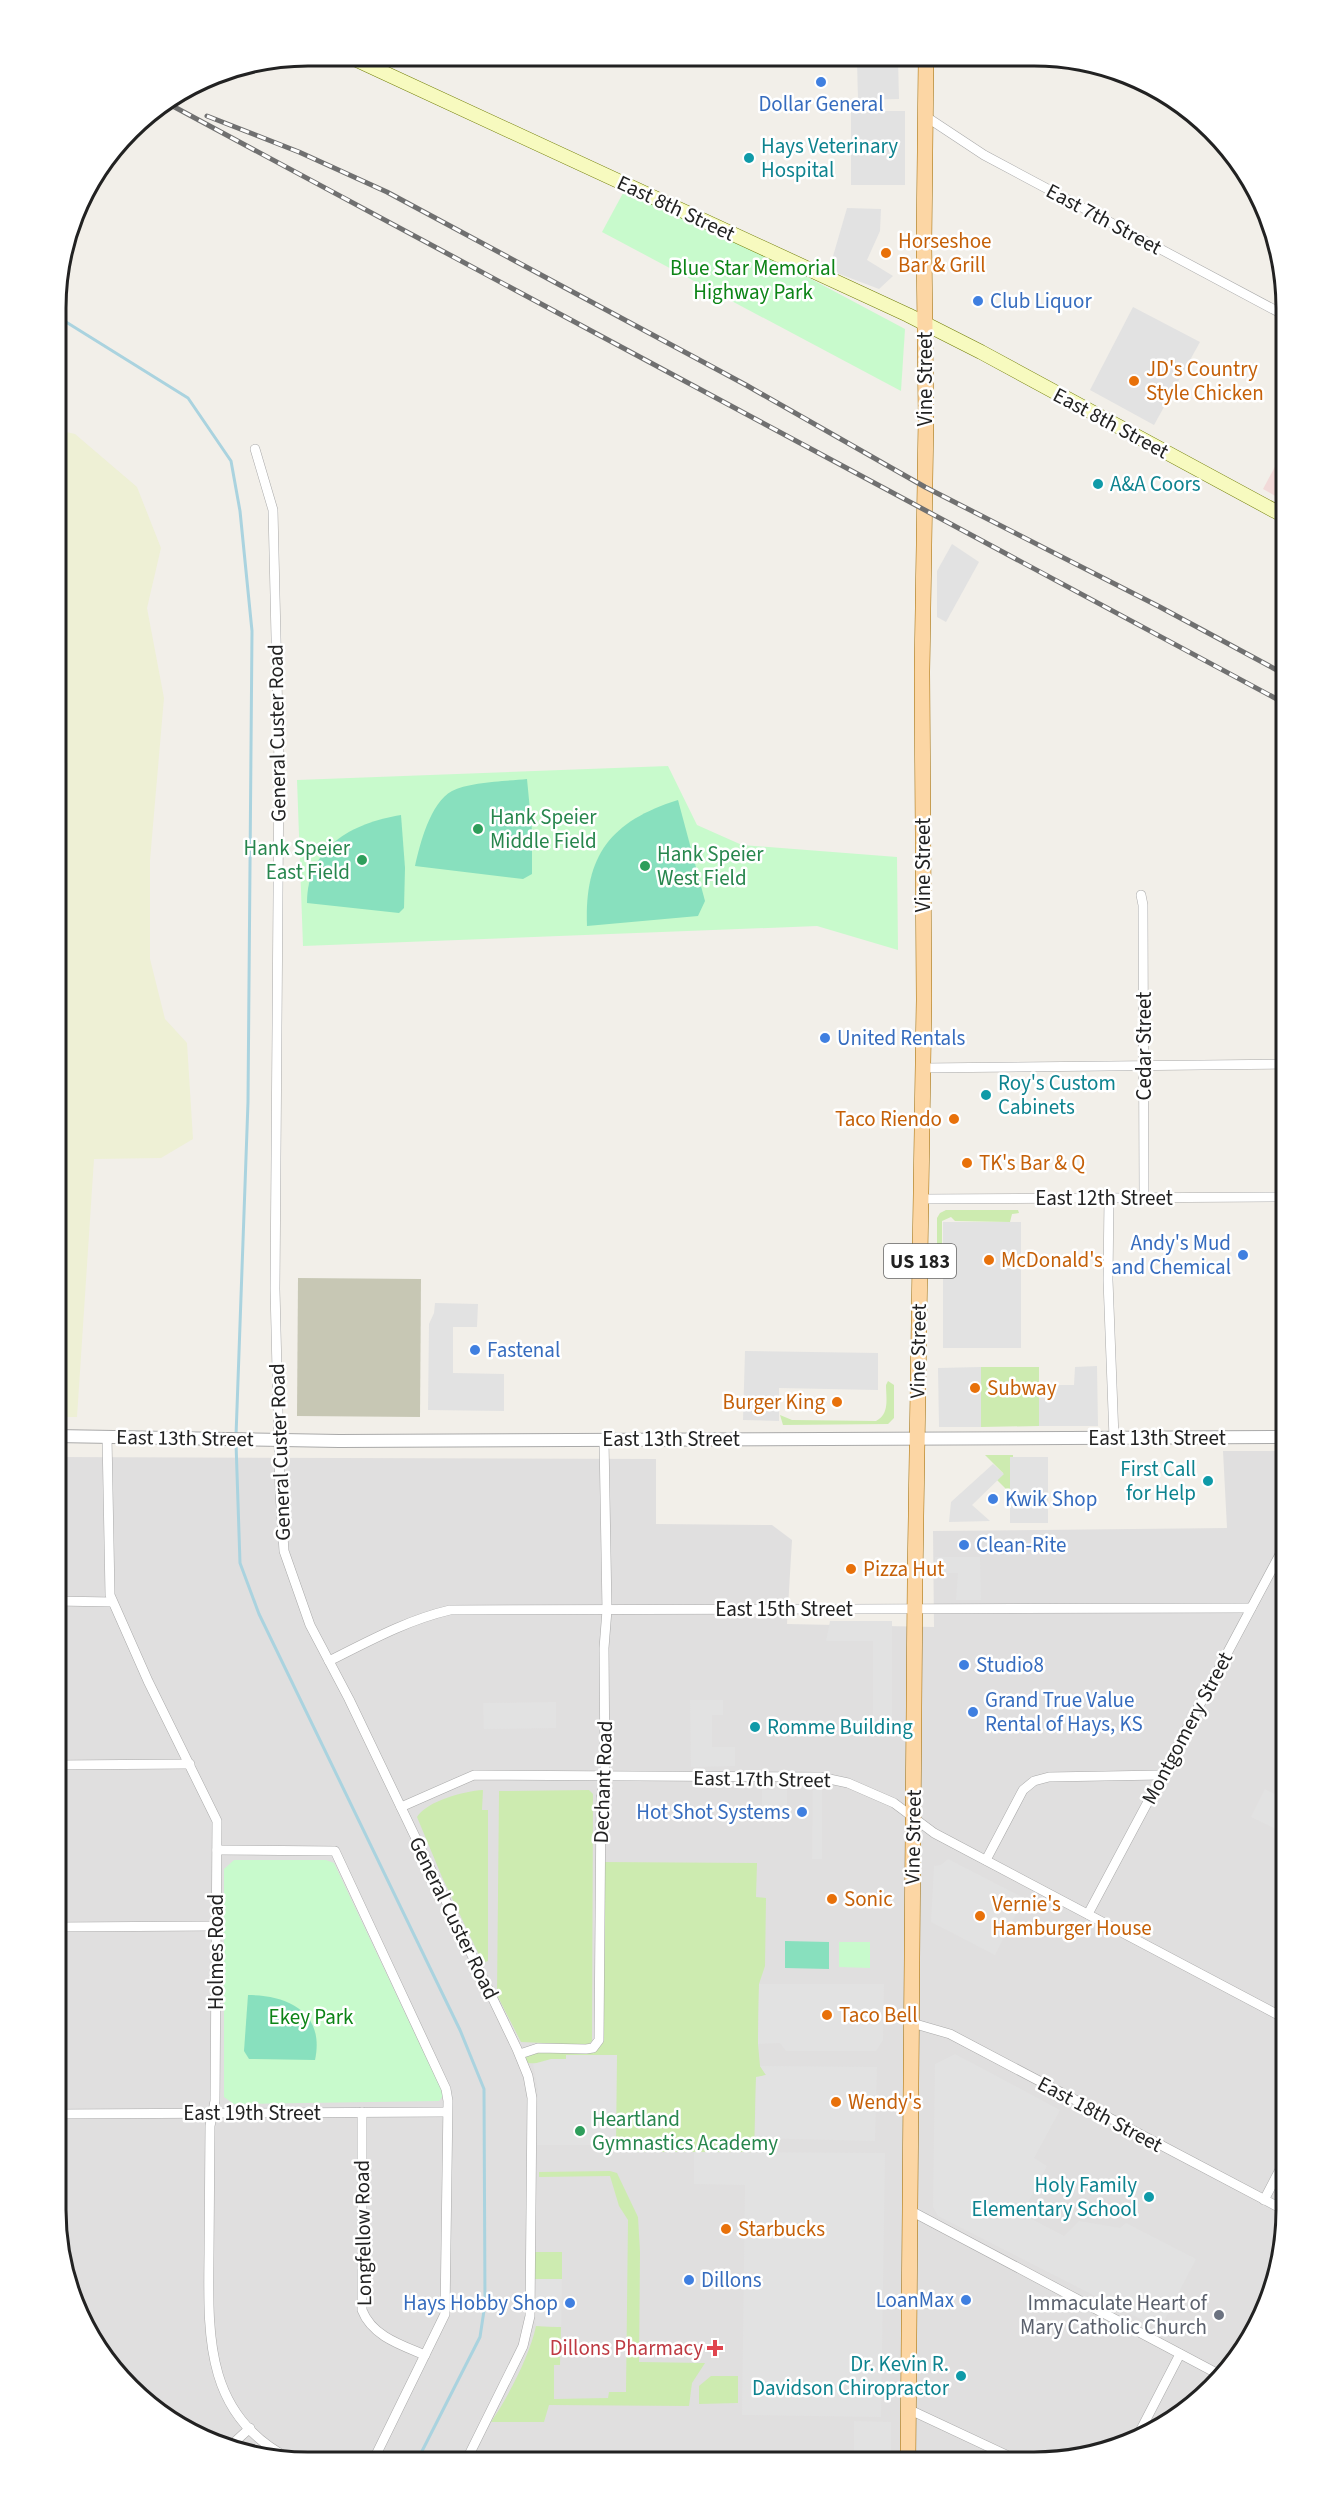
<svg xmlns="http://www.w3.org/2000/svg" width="1342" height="2518" font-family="'Source Sans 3',sans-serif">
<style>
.residential{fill:#e0dfdf}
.commercial{fill:#f2dad9}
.construction{fill:#c7c7b4}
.farmland{fill:#eef0d5}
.grass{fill:#cdebb0}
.park{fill:#c8facc}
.pitch{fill:#88e0be}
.parking{fill:#e2e2e2}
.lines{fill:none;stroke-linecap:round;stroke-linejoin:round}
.stream{stroke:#aad3df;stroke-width:3}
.minor-casing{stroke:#a9a9a9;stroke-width:10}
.tertiary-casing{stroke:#a9a9a9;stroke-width:14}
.secondary-casing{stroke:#707d05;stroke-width:15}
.primary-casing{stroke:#a06b00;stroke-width:16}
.minor{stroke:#fff;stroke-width:9}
.tertiary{stroke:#fff;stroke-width:12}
.secondary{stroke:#f7fabf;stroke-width:14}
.primary{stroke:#fcd6a4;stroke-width:15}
.rail-casing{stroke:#707070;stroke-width:5}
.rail{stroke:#fff;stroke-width:3;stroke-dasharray:9;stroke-linecap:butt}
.shop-dot{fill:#3f7fe0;stroke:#fff;stroke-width:2}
.culture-dot{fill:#0f9aa8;stroke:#fff;stroke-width:2}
.food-dot{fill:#e8710a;stroke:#fff;stroke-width:2}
.leisure-dot{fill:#2e9e5b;stroke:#fff;stroke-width:2}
.worship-dot{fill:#6b7280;stroke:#fff;stroke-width:2}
.health-dot{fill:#e0444e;stroke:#fff;stroke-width:2}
.labels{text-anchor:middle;stroke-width:5;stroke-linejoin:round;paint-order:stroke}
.shield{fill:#fff;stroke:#646464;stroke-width:1.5}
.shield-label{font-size:20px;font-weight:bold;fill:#222}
.shop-label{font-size:21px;fill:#366cbe;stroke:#fff;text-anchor:start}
.culture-label{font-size:21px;fill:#0d838f;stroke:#fff;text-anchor:start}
.street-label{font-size:21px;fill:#222;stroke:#fff}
.food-label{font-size:21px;fill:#c56008;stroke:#fff;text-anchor:start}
.park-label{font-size:21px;fill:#0c8416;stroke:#fff}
.leisure-label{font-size:21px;fill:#27864d;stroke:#fff;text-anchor:start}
.worship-label{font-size:21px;fill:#5b616d;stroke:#fff;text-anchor:end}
.health-label{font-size:21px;fill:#be3a42;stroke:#fff;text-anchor:end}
.rim{fill:none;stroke:#222;stroke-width:3}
</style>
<rect width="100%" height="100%" fill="#f2efe9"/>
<!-- residential -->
<path class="residential" d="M 1223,1451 L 1286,1451 L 1286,2227 L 1267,2306 L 1234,2364 L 1175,2420 L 1115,2449 L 1034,2462 L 275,2460 L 211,2443 L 142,2400 L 98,2351 L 69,2291 L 56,2210 L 56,1457 L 656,1459 L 656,1524 L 772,1525 L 792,1540 L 787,1624 L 934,1627 L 933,1531 L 1227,1528 Z"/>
<!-- commercial -->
<path class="commercial" d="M 1286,446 L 1286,502 L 1263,489 Z"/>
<!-- construction -->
<path class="construction" d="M 298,1278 L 421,1279 L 420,1417 L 297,1416 Z"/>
<!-- farmland -->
<path class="farmland" d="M 57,430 L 75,434 L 137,487 L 161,548 L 147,608 L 164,698 L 150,860 L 150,959 L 165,1019 L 187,1043 L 193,1139 L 161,1158 L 94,1159 L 77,1417 L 56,1417 Z"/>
<!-- grass -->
<g class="grass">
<path d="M 946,1210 L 1018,1210 L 1019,1213 L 1012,1214 L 1010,1222 L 955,1221 L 951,1217 L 942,1221 L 942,1256 L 939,1257 L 937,1255 L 937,1218 L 940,1213 Z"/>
<path d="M 981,1367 L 1039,1367 L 1039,1426 L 981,1427 Z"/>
<path d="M 888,1381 L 894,1385 L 894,1418 L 888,1424 L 783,1425 L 780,1415 L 792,1420 L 876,1421 C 890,1414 886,1398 886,1385 Z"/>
<path d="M 985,1455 L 1013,1455 L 1013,1496 L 997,1480 L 1003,1473 Z"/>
<path d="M 483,1790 L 482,1810 L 488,1810 L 488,1961 L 485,1962 L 481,1959 L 442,1877 L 417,1817 C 427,1801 464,1791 483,1790 Z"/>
<path d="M 589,1790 L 593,1794 L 592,2041 L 588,2045 L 521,2042 L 497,1995 L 499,1791 Z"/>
<path d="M 601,1862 L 757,1863 L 756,1897 L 766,1898 L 765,1966 L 759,1984 L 758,2044 L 760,2066 L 766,2075 L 756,2078 L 754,2152 L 616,2152 L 616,2055 L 566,2055 L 566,2059 C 552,2060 537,2066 523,2062 L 527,2050 L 597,2044 Z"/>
<path d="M 610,2171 L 617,2173 L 638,2217 L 640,2252 L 639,2362 L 705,2363 L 692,2383 L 689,2406 L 549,2405 L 544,2422 L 491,2422 C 508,2397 530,2355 536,2326 L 561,2327 L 560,2365 L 554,2365 L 554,2399 L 608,2398 L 609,2392 L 626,2392 L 628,2220 L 619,2206 L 610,2176 L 539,2177 L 539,2172 Z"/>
<rect x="535" y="2252" width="27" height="27"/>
<path d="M 711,2376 L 738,2376 L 738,2403 L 699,2404 L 699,2386 Z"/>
</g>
<!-- park -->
<g class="park">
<path d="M 629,182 L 905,329 L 901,391 L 602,232 Z"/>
<path d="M 668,766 L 697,825 L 742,845 L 897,857 L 898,950 L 817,926 L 303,946 L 297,780 Z"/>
<path d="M 234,1860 L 326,1860 L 334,1863 L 441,2089 L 443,2096 L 439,2101 L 234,2104 L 224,2097 L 224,1869 Z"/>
<path d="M 839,1942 L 870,1942 L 870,1968 L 839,1967 Z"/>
</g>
<!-- pitch -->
<g class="pitch">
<path d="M 527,779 L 532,831 L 532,874 L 523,879 L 415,866 C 420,844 430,803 452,791 C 468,782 507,781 527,779 Z"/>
<path d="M 678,800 L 705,901 L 698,916 L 587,926 C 584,855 611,821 678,800 Z"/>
<path d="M 401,815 L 405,868 L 404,908 L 399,913 L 307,903 C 307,847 352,823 401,815 Z"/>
<path d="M 785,1941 L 829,1942 L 829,1969 L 785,1968 Z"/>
<path d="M 248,1995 C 289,1995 325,2013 315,2060 L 249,2059 L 244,2051 Z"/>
</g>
<!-- parking -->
<g class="parking">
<path d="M 880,59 L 898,59 L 899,99 L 858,100 L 857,61 Z"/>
<rect x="851" y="111" width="54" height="74"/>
<path d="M 847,208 L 881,209 L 880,231 L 867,260 L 893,276 L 879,289 L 829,270 Z"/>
<path d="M 1133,307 L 1200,342 L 1154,425 L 1090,390 Z"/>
<path d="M 952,544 L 979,562 L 946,622 L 937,617 L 937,571 Z"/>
<rect x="943" y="1222" width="78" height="126"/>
<path d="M 435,1303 L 478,1304 L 477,1327 L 453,1327 L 453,1373 L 504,1374 L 504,1411 L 428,1410 L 429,1324 L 434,1313 Z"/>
<path d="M 745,1351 L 878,1353 L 878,1390 L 779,1388 L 779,1421 L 743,1420 Z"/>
<path d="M 1097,1366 L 1098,1426 L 1039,1426 L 1039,1385 L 1074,1385 L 1075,1367 Z"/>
<path d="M 981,1367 L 981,1427 L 939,1427 L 938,1368 Z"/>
<rect x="1010" y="1457" width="38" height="66"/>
<path d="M 993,1464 L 1004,1474 L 972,1505 L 990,1521 L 949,1522 L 951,1502 Z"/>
<path d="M 935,1557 L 980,1557 L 981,1600 L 956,1600 L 958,1573 L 935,1573 Z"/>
<path d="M 830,1621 L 892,1621 L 892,1724 L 873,1724 L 873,1641 L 826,1641 Z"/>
<path d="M 690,1700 L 723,1700 L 723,1715 L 712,1715 L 712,1747 L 735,1747 L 735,1766 L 691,1767 Z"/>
<path d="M 556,1702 L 556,1728 L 484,1729 L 483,1703 Z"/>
<path d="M 813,1788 L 822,1788 L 822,1859 L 812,1859 Z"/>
<path d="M 1265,1789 L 1286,1800 L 1286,1834 L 1251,1817 Z"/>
<rect x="762" y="1790" width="25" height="19"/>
<path d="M 948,1859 L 1024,1898 L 995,1955 L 931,1922 L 934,1866 L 941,1865 Z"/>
<path d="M 759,1984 L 884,1984 L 883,2040 L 876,2051 L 786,2051 L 780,2043 L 758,2044 Z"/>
<path d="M 955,2054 L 1060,2110 L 1034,2158 L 1047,2166 L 1022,2214 L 1064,2236 L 1079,2221 L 1120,2228 L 1126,2223 L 1196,2259 L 1160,2329 L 938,2216 L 933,2207 L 935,2064 Z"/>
<path d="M 566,2055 L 617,2055 L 616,2145 L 537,2145 L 538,2090 L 533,2064 L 551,2059 L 566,2059 Z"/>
<path d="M 760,2066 L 877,2067 L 875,2141 L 755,2138 L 756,2077 L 766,2075 Z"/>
<path d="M 694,2152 L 885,2153 L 881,2417 L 742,2415 L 745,2185 L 694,2184 Z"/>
<path d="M 535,2279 L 562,2279 L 561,2327 L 536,2326 Z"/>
<path d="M 854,2421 L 891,2422 L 891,2462 L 854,2462 Z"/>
</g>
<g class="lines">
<!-- stream -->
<g class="stream">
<path d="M 58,317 L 188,398 L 231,461 L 240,511 L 252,631 L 248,1102 L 236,1436"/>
<path d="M 236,1443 L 240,1563 L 259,1614 L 460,2030 L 484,2089 L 485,2304 L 480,2337 L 417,2461"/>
</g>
<!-- minor casing -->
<g class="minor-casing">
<g id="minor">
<path d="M 925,116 L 984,155 L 1286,316"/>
<path d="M 255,449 L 273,510 L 279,764 L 275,1289 L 280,1492 L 284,1551 L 310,1625 L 349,1699 L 517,2049 L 528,2076 L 532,2098 L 530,2316 L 523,2346 L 466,2461"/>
<path d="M 1141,895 L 1143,905 L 1144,1198"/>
<path d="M 923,1068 L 1286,1064"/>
<path d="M 1109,1198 L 1108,1280 L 1114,1438"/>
<path d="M 921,1199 L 1286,1197"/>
<path d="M 107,1436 L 110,1595 L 148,1681 L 217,1821 L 215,2101 L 210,2126 C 210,2169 209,2211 209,2254 C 208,2337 205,2417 292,2460"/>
<path d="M 56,1601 L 112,1602"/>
<path d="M 329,1661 C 369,1641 407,1620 450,1610 L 1251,1608"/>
<path d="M 56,1765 L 190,1764"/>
<path d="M 401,1807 L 474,1775 L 820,1777 L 848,1783 L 894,1803 L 934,1833 L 1286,2019"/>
<path d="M 217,1850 L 335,1851 L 446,2089 L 448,2101 L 445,2314 L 373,2461"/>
<path d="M 986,1860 L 1023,1790 L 1034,1781 L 1049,1777 L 1161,1775"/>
<path d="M 1088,1914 L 1286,1543"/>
<path d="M 56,1927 L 216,1926"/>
<path d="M 912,2023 L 950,2034 L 1286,2211"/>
<path d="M 520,2054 L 538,2048 L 586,2049 L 593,2048 L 599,2040 L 601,1798 L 605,1776 L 604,1648 L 607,1610 L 604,1439"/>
<path d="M 362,2112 L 362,2310 C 372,2336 401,2345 425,2355"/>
<path d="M 56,2114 L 447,2112"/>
<path d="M 1264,2200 L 1286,2158"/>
<path d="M 911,2211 L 1222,2376"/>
<path d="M 56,2213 L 56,2114"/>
<path d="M 908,2409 L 1021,2462"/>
<path d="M 1136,2439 L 1180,2354"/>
<path d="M 228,2448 L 250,2428"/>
</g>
</g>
<!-- tertiary casing -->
<g class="tertiary-casing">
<path id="tertiary" d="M 56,1436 L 339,1441 L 1286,1437"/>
</g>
<!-- secondary casing -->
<g class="secondary-casing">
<path id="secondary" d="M 348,56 L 908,315 L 981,352 L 1286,517"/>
</g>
<!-- primary casing -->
<g class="primary-casing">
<path id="primary" d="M 908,2462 L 915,1581 L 924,1000 L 922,672 L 926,418 L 924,244 L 926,59"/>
</g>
<!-- minor -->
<use href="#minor" class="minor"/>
<!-- tertiary -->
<use href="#tertiary" class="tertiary"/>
<!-- secondary -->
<use href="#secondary" class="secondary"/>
<!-- primary -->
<use href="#primary" class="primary"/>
<!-- rail casing -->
<g class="rail-casing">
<g id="rail">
<path d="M 167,103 L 1286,704"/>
<path d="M 207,116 L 299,152 L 387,192 L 746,385 L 925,487 L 1160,607 L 1286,675"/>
</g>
</g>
<!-- rail -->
<use href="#rail" class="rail"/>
</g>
<!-- markers -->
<g class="shop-dot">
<circle cx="821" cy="82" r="6"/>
<circle cx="978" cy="301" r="6"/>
<circle cx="825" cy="1038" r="6"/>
<circle cx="1243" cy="1255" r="6"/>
<circle cx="475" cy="1350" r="6"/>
<circle cx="993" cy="1499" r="6"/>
<circle cx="964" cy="1545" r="6"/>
<circle cx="964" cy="1665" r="6"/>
<circle cx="973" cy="1712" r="6"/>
<circle cx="802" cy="1812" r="6"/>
<circle cx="689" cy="2280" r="6"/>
<circle cx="966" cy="2300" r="6"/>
<circle cx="570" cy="2303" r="6"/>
</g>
<g class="culture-dot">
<circle cx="749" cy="158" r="6"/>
<circle cx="1098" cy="484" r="6"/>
<circle cx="986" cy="1095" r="6"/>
<circle cx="1208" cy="1481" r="6"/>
<circle cx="755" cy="1727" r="6"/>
<circle cx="1149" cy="2197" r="6"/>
<circle cx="961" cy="2376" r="6"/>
</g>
<g class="food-dot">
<circle cx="886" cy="253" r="6"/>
<circle cx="1134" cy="381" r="6"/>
<circle cx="954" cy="1119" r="6"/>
<circle cx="967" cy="1163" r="6"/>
<circle cx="989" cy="1260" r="6"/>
<circle cx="975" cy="1388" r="6"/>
<circle cx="837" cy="1402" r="6"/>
<circle cx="851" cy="1569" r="6"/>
<circle cx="832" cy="1899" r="6"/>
<circle cx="980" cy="1916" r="6"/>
<circle cx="827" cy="2015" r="6"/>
<circle cx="836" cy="2102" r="6"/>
<circle cx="726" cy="2229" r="6"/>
</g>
<g class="leisure-dot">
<circle cx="478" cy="829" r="6"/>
<circle cx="362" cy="860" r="6"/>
<circle cx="645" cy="866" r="6"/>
<circle cx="580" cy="2131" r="6"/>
</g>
<circle class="worship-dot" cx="1219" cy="2315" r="6"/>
<path class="health-dot" d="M712 2339h6v6h6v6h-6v6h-6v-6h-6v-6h6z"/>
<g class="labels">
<!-- shield labels -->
<rect class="shield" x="884" y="1244" width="72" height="34" rx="4.5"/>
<g class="shield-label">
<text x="920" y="1268">US 183</text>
</g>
<!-- shop labels -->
<g class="shop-label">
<text x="821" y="111" text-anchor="middle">Dollar General</text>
<text x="990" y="308">Club Liquor</text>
<text x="837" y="1045">United Rentals</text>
<text x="1231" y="1250" text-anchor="end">Andy's Mud<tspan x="1231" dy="24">and Chemical</tspan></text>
<text x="487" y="1357">Fastenal</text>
<text x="1005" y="1506">Kwik Shop</text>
<text x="976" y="1552">Clean-Rite</text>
<text x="976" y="1672">Studio8</text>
<text x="985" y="1707">Grand True Value<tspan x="985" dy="24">Rental of Hays, KS</tspan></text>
<text x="790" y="1819" text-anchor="end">Hot Shot Systems</text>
<text x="701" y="2287">Dillons</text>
<text x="954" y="2307" text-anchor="end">LoanMax</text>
<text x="558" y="2310" text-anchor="end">Hays Hobby Shop</text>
</g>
<!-- culture labels -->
<g class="culture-label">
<text x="761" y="153">Hays Veterinary<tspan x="761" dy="24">Hospital</tspan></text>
<text x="1110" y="491">A&amp;A Coors</text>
<text x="998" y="1090">Roy's Custom<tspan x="998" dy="24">Cabinets</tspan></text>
<text x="1196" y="1476" text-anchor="end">First Call<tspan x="1196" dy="24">for Help</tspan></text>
<text x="767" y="1734">Romme Building</text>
<text x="1137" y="2192" text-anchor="end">Holy Family<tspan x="1137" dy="24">Elementary School</tspan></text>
<text x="949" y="2371" text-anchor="end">Dr. Kevin R.<tspan x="949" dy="24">Davidson Chiropractor</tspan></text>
</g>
<!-- street labels -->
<g class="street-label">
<text transform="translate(676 208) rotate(25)" y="7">East 8th Street</text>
<text transform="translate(1104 219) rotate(28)" y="7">East 7th Street</text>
<text transform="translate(925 379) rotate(-90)" y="7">Vine Street</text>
<text transform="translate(1111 423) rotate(28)" y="7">East 8th Street</text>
<text transform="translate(277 733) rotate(-91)" y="7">General Custer Road</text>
<text transform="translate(923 865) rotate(-90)" y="7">Vine Street</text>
<text transform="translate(1144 1046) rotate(-90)" y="7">Cedar Street</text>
<text x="1104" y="1205">East 12th Street</text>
<text transform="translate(918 1351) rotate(-89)" y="7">Vine Street</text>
<text transform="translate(185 1438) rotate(1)" y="7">East 13th Street</text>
<text x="1157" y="1445">East 13th Street</text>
<text x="671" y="1446">East 13th Street</text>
<text transform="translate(280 1452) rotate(-92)" y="7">General Custer Road</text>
<text x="784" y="1616">East 15th Street</text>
<text transform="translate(1187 1728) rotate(-62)" y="7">Montgomery Street</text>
<text transform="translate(762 1779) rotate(1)" y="7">East 17th Street</text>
<text transform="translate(603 1782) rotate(-88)" y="7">Dechant Road</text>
<text transform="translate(913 1837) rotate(-89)" y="7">Vine Street</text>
<text transform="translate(454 1918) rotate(64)" y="7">General Custer Road</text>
<text transform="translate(216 1952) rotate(-90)" y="7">Holmes Road</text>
<text x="252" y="2120">East 19th Street</text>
<text transform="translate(1100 2114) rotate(28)" y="7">East 18th Street</text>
<text transform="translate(363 2233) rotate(-91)" y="7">Longfellow Road</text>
</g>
<!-- food labels -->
<g class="food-label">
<text x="898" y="248">Horseshoe<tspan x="898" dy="24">Bar &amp; Grill</tspan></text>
<text x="1146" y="376">JD's Country<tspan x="1146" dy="24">Style Chicken</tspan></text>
<text x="942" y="1126" text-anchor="end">Taco Riendo</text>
<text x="979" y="1170">TK's Bar &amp; Q</text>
<text x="1001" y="1267">McDonald's</text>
<text x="987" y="1395">Subway</text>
<text x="825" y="1409" text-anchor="end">Burger King</text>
<text x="863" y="1576">Pizza Hut</text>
<text x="844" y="1906">Sonic</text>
<text x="992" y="1911">Vernie's<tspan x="992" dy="24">Hamburger House</tspan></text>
<text x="839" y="2022">Taco Bell</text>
<text x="848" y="2109">Wendy's</text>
<text x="738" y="2236">Starbucks</text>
</g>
<!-- park labels -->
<g class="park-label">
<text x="753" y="275">Blue Star Memorial<tspan x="753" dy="24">Highway Park</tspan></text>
<text x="311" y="2024">Ekey Park</text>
</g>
<!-- leisure labels -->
<g class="leisure-label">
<text x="490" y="824">Hank Speier<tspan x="490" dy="24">Middle Field</tspan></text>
<text x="350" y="855" text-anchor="end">Hank Speier<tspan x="350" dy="24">East Field</tspan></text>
<text x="657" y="861">Hank Speier<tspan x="657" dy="24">West Field</tspan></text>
<text x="592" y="2126">Heartland<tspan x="592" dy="24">Gymnastics Academy</tspan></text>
</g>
<!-- worship labels -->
<g class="worship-label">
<text x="1207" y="2310">Immaculate Heart of<tspan x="1207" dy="24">Mary Catholic Church</tspan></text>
</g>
<!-- health labels -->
<g class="health-label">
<text x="703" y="2355">Dillons Pharmacy</text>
</g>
</g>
<!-- crop -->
<path d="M0 0H1342V2518H0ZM308 66H1034A242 242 0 0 1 1276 308V2210A242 242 0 0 1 1034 2452H308A242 242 0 0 1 66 2210V308A242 242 0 0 1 308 66Z" fill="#fff" fill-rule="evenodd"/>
<path class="rim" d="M308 66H1034A242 242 0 0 1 1276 308V2210A242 242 0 0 1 1034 2452H308A242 242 0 0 1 66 2210V308A242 242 0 0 1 308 66Z"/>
</svg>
